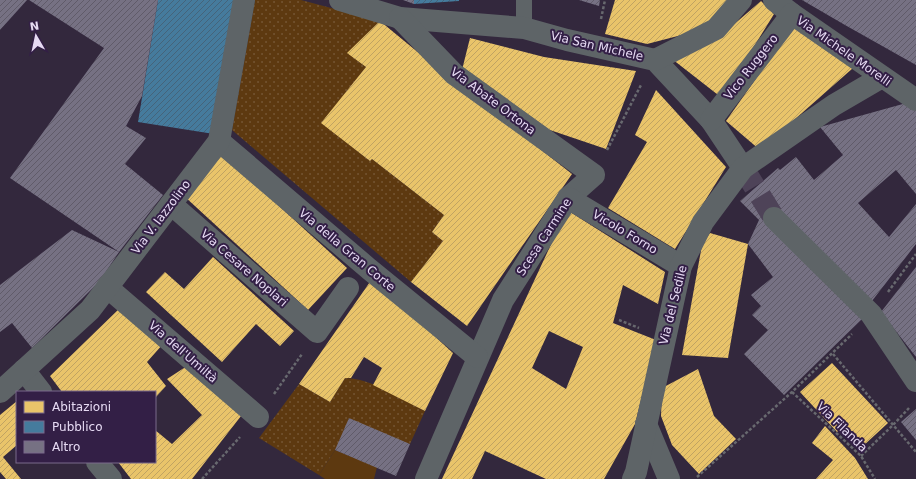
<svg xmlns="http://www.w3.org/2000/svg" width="916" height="479" font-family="'DejaVu Sans',sans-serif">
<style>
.grass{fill:#5d3910}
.park{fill:url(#park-dots)}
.homes{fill:url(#homes-hatch);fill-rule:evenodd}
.public{fill:url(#public-hatch)}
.building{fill:url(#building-hatch)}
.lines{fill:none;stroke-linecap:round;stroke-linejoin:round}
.street-tunnel{stroke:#4e4358;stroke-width:22;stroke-dasharray:22 11;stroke-linecap:butt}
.path{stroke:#68696f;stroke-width:2.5;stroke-dasharray:3 2;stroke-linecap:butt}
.lane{stroke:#5e6467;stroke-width:16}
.street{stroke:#5e6467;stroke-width:22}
.labels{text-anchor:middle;stroke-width:4;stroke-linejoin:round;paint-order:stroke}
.street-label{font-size:12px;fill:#e6daf3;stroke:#331f46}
</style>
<defs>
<pattern id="park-dots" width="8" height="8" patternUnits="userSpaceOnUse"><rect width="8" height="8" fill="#5d3910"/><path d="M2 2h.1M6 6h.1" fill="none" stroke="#745533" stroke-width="1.8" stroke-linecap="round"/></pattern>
<pattern id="homes-hatch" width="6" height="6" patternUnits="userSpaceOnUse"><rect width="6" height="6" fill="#e9c46a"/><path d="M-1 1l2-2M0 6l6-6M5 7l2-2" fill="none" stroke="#c0a362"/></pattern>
<pattern id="public-hatch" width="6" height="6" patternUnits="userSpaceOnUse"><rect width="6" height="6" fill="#457b9d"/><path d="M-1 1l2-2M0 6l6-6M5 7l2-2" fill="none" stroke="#45647b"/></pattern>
<pattern id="building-hatch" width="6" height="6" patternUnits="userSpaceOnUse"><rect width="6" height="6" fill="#767183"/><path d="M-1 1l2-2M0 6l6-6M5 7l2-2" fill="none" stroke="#605b69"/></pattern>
</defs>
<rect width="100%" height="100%" fill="#33283d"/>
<!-- grass -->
<path class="grass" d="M 335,450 L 377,467 L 374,479 L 325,479 L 319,475 Z"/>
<!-- park -->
<g class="park">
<path d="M 255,0 L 301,0 L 380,21 L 348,53 L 366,67 L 322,123 L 370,161 L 372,159 L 444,215 L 432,232 L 443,241 L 411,282 L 232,130 Z"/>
<path d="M 345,378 C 371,378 402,399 425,411 L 410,444 L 335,450 L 319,475 L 259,438 L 299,384 L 330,402 Z"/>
</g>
<!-- homes -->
<g class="homes">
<path d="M 615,0 L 731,0 L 719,13 L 697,31 L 647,44 L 605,34 Z"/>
<path d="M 761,1 L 774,14 L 722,98 L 672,59 L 717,39 Z"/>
<path d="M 380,21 L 454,82 L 572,174 L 467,326 L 411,282 L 443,241 L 432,232 L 444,215 L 372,159 L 370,161 L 321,123 L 366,67 L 347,53 Z"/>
<path d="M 794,25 L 853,68 L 760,150 L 726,121 Z"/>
<path d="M 470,38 L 544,57 L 636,71 L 606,149 L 544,128 L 461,74 Z"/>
<path d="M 656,90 L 726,167 L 675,249 L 608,208 L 647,142 L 635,135 Z"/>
<path d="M 222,154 L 347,268 L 308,310 L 184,196 Z"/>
<path d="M 567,210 L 665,272 L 658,304 L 623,285 L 613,323 L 656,340 L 635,424 L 604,479 L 546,479 L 485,451 L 472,479 L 442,479 ZM 549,331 L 583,347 L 566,389 L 532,368 Z"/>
<path d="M 710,233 L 748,244 L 728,358 L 682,355 L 702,245 Z"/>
<path d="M 213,257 L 294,331 L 280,346 L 256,324 L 222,362 L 146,292 L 165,272 L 184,289 Z"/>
<path d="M 372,279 L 453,353 L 425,411 L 373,385 L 382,368 L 364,357 L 351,378 L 345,378 L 330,402 L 299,384 Z"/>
<path d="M 121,307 L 163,344 L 147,362 L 166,386 L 155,398 L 155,392 L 62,392 L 50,376 Z"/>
<path d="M 832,363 L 888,423 L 863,446 L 844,425 L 837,432 L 800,392 Z"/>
<path d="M 187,366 L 241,416 L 192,479 L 131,479 L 118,462 L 155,462 L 155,430 L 172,444 L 202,415 L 167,379 Z"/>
<path d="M 698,369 L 714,416 L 736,439 L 699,474 L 672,445 L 661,416 L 662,388 Z"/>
<path d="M 17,401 L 17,445 L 3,457 L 21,479 L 6,479 L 0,472 L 0,415 Z"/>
<path d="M 825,426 L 855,458 L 868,479 L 816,479 L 833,460 L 812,443 Z"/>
</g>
<!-- public -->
<g class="public">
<path d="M 158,0 L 234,0 L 214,134 L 138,122 Z"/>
<path d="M 414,0 L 459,0 L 459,1 L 414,4 Z"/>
</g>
<!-- building -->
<g class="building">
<path d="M 0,0 L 27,0 L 0,30 Z"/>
<path d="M 29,0 L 158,0 L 142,96 L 126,126 L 146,138 L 125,164 L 163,195 L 119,252 L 10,178 L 104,48 Z"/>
<path d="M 403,0 L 414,0 L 414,4 Z"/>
<path d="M 579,0 L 600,0 L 599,6 Z"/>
<path d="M 802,0 L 916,0 L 916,65 L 845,25 Z"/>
<path d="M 910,102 L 916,107 L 916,194 L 896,170 L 858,203 L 889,237 L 916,204 L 916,244 L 872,301 L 863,318 L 784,395 L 744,354 L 768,330 L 752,315 L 761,306 L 751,295 L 773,277 L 748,244 L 759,220 L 740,201 L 778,168 L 780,170 L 796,157 L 814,180 L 843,155 L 820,127 Z"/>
<path d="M 72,230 L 119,252 L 99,282 L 32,348 L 12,323 L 0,332 L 0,285 Z"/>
<path d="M 916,267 L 916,357 L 881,312 Z"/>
<path d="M 916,409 L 916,440 L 901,422 Z"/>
<path d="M 349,418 L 410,444 L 396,476 L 335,450 Z"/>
</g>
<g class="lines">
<!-- street-tunnel -->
<path class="street-tunnel" d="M 743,168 L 774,218"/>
<!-- path -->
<g class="path">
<path d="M 601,19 L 605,0"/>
<path d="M 607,150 L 641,85"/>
<path d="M 888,292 L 916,254"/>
<path d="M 619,320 L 639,328"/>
<path d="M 833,354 L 916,452"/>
<path d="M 792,392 L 861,456 L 875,479"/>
<path d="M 274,394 L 302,354"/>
<path d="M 861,456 L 893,425 L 909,408"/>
<path d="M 697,477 L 792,392 L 852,334"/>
<path d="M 202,479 L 240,437"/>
</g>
<!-- lane -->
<path class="lane" d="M 524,0 L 524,28"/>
<!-- street -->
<g class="street">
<path d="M 340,0 L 400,18 L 524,28 L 567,40 L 655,60 L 711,120 L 743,168"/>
<path d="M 774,0 L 792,14 L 916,100"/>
<path d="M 400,18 L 454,74 L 594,175 L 568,198 L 503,300 L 426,479"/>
<path d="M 655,60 L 716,29 L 741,0"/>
<path d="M 711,120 L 792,14"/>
<path d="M 219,141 L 369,269 L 477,357"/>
<path d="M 568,198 L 681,266"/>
<path d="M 171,204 L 317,332 L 348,288"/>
<path d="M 774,218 L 871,314 L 916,381"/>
<path d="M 107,287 L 258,417"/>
<path d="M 24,370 L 41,392"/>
<path d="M 0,392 L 90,310 L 219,141 L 244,0"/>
<path d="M 646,424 L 669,479"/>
<path d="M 97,462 L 111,479"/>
<path d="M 633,479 L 636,472 L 681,266 L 703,222 L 743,168 L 834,105 L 882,77"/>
</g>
</g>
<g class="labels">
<!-- street labels -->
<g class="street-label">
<text transform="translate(597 46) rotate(13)" y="4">Via San Michele</text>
<text transform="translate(844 51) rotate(35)" y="4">Via Michele Morelli</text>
<text transform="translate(751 67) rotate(-52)" y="4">Vico Ruggero</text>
<text transform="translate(493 101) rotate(37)" y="4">Via Abate Ortona</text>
<text transform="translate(161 217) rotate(-53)" y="4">Via V. Iazzolino</text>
<text transform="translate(625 232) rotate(31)" y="4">Vicolo Forno</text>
<text transform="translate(544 237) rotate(-57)" y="4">Scesa Carmine</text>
<text transform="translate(347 250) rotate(40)" y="4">Via della Gran Corte</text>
<text transform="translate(244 268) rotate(41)" y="4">Via Cesare Noplari</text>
<text transform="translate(673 305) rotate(-76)" y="4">Via del Sedile</text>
<text transform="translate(183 352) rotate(41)" y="4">Via dell'Umiltà</text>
<text transform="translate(842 427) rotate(44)" y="4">Via Filanda</text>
</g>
</g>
<!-- legend -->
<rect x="16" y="391" width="140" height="72" fill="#331f46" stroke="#7b6a8b"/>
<rect x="24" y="401" width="20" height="12" fill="#e9c46a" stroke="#7b6a8b"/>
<text x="52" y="411" font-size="12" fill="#e6daf3">Abitazioni</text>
<rect x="24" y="421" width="20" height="12" fill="#457b9d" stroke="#7b6a8b"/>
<text x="52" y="431" font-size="12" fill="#e6daf3">Pubblico</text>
<rect x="24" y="441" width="20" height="12" fill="#767183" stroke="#7b6a8b"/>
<text x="52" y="451" font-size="12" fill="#e6daf3">Altro</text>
<!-- north arrow -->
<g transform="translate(36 36) rotate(351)" stroke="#331f46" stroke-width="3" paint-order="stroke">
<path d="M0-3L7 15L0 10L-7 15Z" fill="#e6daf3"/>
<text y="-6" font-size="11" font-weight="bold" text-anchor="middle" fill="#e6daf3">N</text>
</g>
</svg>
